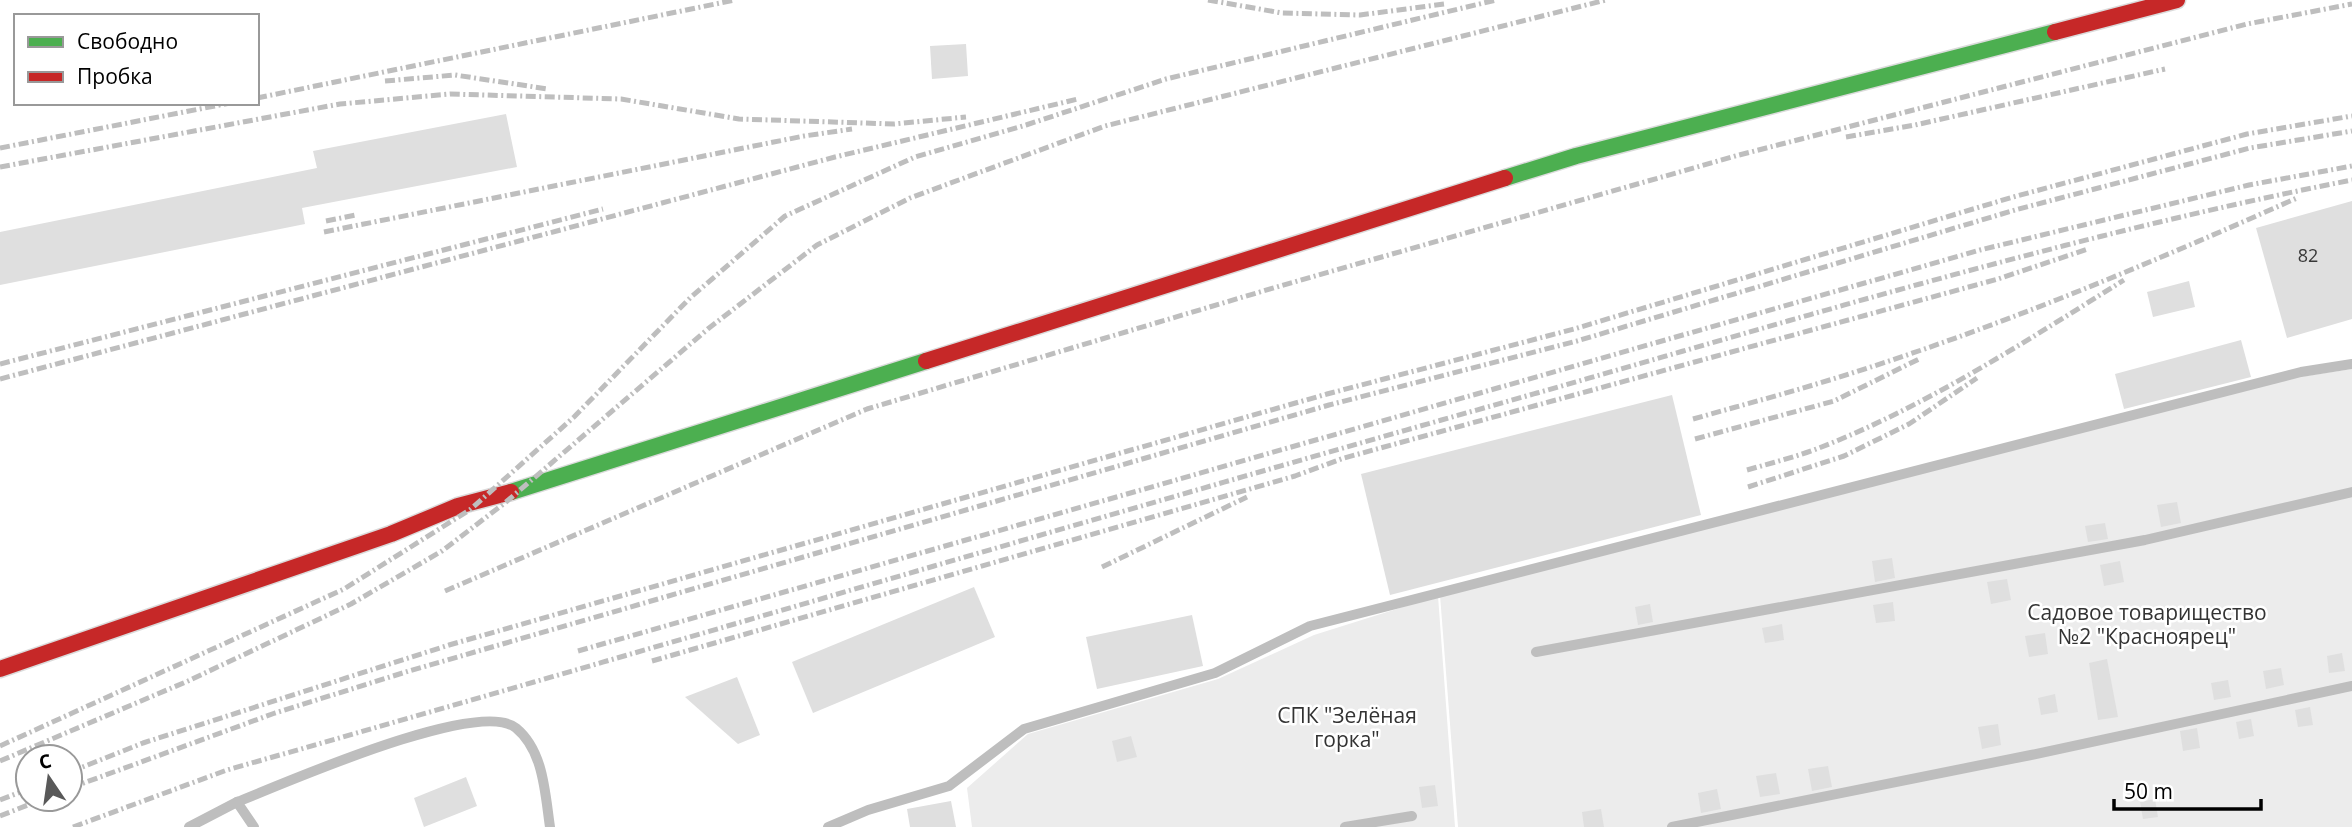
<svg xmlns="http://www.w3.org/2000/svg" width="2352" height="827" font-family="'Open Sans',sans-serif">
<style>
.green{fill:#ececec}
.building{fill:#dfdfdf}
.lines{fill:none;stroke-linecap:round;stroke-linejoin:round}
.fast-casing{stroke:#dbdbdb;stroke-width:19}
.jam-casing{stroke:#dbdbdb;stroke-width:19}
.lane{stroke:#bebebe;stroke-width:10}
.fast{stroke:#4caf50;stroke-width:16}
.jam{stroke:#c62828;stroke-width:16}
.rail{stroke:#bebebe;stroke-width:5;stroke-dasharray:10 3.5 2 3.5;stroke-linecap:butt}
.labels{text-anchor:middle;stroke-width:5;stroke-linejoin:round;paint-order:stroke}
.number-label{font-size:18px;fill:#383838}
.park-label{font-size:21px;fill:#333;stroke:#fff}
</style>
<rect width="100%" height="100%" fill="#fff"/>
<!-- green -->
<g class="green">
<path d="M 2352,369 L 2352,827 L 1458,827 L 1440,595 L 2299,377 Z"/>
<path d="M 1438,596 L 1455,827 L 972,827 L 967,788 L 1028,734 L 1218,679 L 1314,635 Z"/>
</g>
<!-- building -->
<g class="building">
<path d="M 966,44 L 968,76 L 932,79 L 930,46 Z"/>
<path d="M 506,114 L 517,167 L 302,208 L 305,224 L 0,285 L 0,232 L 317,168 L 313,151 Z"/>
<path d="M 2352,201 L 2352,319 L 2287,338 L 2256,228 Z"/>
<path d="M 2189,281 L 2195,307 L 2153,317 L 2147,292 Z"/>
<path d="M 2241,340 L 2251,377 L 2124,409 L 2115,374 Z"/>
<path d="M 1672,395 L 1701,515 L 1390,595 L 1361,474 Z"/>
<path d="M 2177,502 L 2181,523 L 2161,527 L 2157,505 Z"/>
<path d="M 2105,523 L 2108,539 L 2088,542 L 2085,526 Z"/>
<path d="M 1892,558 L 1895,578 L 1875,582 L 1872,561 Z"/>
<path d="M 2120,561 L 2124,582 L 2104,586 L 2100,565 Z"/>
<path d="M 2007,579 L 2011,600 L 1991,604 L 1987,582 Z"/>
<path d="M 974,587 L 995,637 L 813,713 L 792,662 Z"/>
<path d="M 1893,602 L 1895,621 L 1876,623 L 1873,605 Z"/>
<path d="M 1650,604 L 1653,622 L 1638,625 L 1635,607 Z"/>
<path d="M 1192,615 L 1203,666 L 1097,689 L 1086,637 Z"/>
<path d="M 1782,624 L 1784,640 L 1765,643 L 1762,628 Z"/>
<path d="M 2045,633 L 2048,654 L 2029,657 L 2025,636 Z"/>
<path d="M 2342,653 L 2345,671 L 2329,673 L 2327,656 Z"/>
<path d="M 2107,659 L 2118,717 L 2098,720 L 2089,663 Z"/>
<path d="M 2281,668 L 2284,685 L 2266,689 L 2263,671 Z"/>
<path d="M 737,677 L 760,735 L 738,744 L 685,697 Z"/>
<path d="M 2228,680 L 2231,697 L 2214,700 L 2211,683 Z"/>
<path d="M 2055,694 L 2058,712 L 2041,715 L 2038,698 Z"/>
<path d="M 2310,707 L 2313,725 L 2298,727 L 2295,710 Z"/>
<path d="M 2251,719 L 2254,736 L 2239,739 L 2236,722 Z"/>
<path d="M 1998,724 L 2001,745 L 1982,749 L 1978,727 Z"/>
<path d="M 2197,728 L 2200,748 L 2183,751 L 2180,731 Z"/>
<path d="M 1131,736 L 1137,757 L 1117,762 L 1112,741 Z"/>
<path d="M 1828,766 L 1832,787 L 1812,791 L 1808,769 Z"/>
<path d="M 1776,773 L 1780,794 L 1760,797 L 1756,776 Z"/>
<path d="M 466,777 L 477,806 L 424,827 L 414,798 Z"/>
<path d="M 1435,785 L 1438,806 L 1422,808 L 1419,787 Z"/>
<path d="M 1717,789 L 1721,809 L 1701,813 L 1698,793 Z"/>
<path d="M 2155,799 L 2158,817 L 2143,819 L 2140,802 Z"/>
<path d="M 951,801 L 956,827 L 910,827 L 907,809 Z"/>
<path d="M 1601,809 L 1604,827 L 1584,827 L 1582,812 Z"/>
</g>
<g class="lines">
<!-- fast casing -->
<g class="fast-casing">
<g id="fast">
<path d="M 1505,178 L 1576,156 L 2055,32"/>
<path d="M 511,492 L 926,361"/>
</g>
</g>
<!-- jam casing -->
<g class="jam-casing">
<g id="jam">
<path d="M 2055,32 L 2177,0"/>
<path d="M 926,361 L 1505,178"/>
<path d="M 0,669 L 391,534 L 458,506 L 511,492"/>
</g>
</g>
<!-- lane -->
<g class="lane">
<path d="M 1536,652 L 2145,540 L 2352,492"/>
<path d="M 237,802 C 283,784 479,697 516,728 C 544,751 545,794 550,827"/>
<path d="M 189,827 L 237,802 L 254,827"/>
<path d="M 828,827 L 868,810 L 949,786 L 1024,729 L 1215,673 L 1310,626 L 2301,372 L 2352,364"/>
<path d="M 1345,827 L 1412,816"/>
<path d="M 1672,827 L 2031,755 L 2352,686"/>
</g>
<!-- fast -->
<use href="#fast" class="fast"/>
<!-- jam -->
<use href="#jam" class="jam"/>
<!-- rail -->
<g class="rail">
<path d="M 1208,0 L 1282,13 L 1360,15 L 1444,4"/>
<path d="M 385,81 L 455,75 L 548,89"/>
<path d="M 257,98 L 735,0"/>
<path d="M 1846,137 L 1915,125 L 2165,69"/>
<path d="M 0,148 L 230,103"/>
<path d="M 0,167 L 340,104 L 450,94 L 621,99 L 739,119 L 894,124 L 966,117"/>
<path d="M 326,221 L 356,215"/>
<path d="M 324,232 L 804,136 L 852,129"/>
<path d="M 0,364 L 603,209"/>
<path d="M 0,379 L 835,157 L 1078,99"/>
<path d="M 1693,419 C 1746,404 1799,390 1852,373 C 2004,325 2151,263 2297,198"/>
<path d="M 1695,439 L 1834,401 L 1921,358"/>
<path d="M 1747,470 C 1771,463 1796,457 1819,448 C 1925,407 2028,340 2124,280"/>
<path d="M 1748,487 L 1844,456 L 1909,424 L 1977,378"/>
<path d="M 1102,567 L 1247,497"/>
<path d="M 445,591 L 867,409 L 1280,286 L 1739,155 L 2247,24 L 2352,4"/>
<path d="M 578,651 L 1980,250 L 2249,185 L 2352,166"/>
<path d="M 652,661 L 1295,476 L 1344,458 L 1998,279 L 2088,249"/>
<path d="M 0,746 L 344,589 L 471,509 L 574,417 L 690,298 L 785,216 L 915,157 L 1026,125 L 1166,79 L 1496,0"/>
<path d="M 0,761 L 188,681 L 351,604 L 442,551 L 506,502 L 709,328 L 817,245 L 910,198 L 1105,126 L 1606,0"/>
<path d="M 70,772 L 143,743 L 449,645 L 1327,394 L 1574,329 L 2013,197 L 2247,134 L 2352,116"/>
<path d="M 70,788 L 275,713 L 409,671 L 1329,405 L 1577,341 L 2015,210 L 2250,148 L 2352,131"/>
<path d="M 0,800 L 28,789"/>
<path d="M 0,816 L 43,799"/>
<path d="M 73,827 L 227,770 C 664,646 1100,516 1537,393 C 1807,316 2076,234 2352,180"/>
</g>
</g>
<g class="labels">
<!-- number labels -->
<g class="number-label">
<text x="2308" y="262">82</text>
</g>
<!-- park labels -->
<g class="park-label">
<text x="2147" y="620">Садовое товарищество<tspan x="2147" dy="24">№2 "Красноярец"</tspan></text>
<text x="1347" y="723">СПК "Зелёная<tspan x="1347" dy="24">горка"</tspan></text>
</g>
</g>
<!-- legend -->
<rect x="14" y="14" width="245" height="91" fill="#ffffff" stroke="#999999" stroke-width="2"/>
<rect x="28" y="37" width="35" height="10" fill="#4caf50" stroke="#999999" stroke-width="2"/>
<text x="77" y="49" font-size="21" fill="#000000">Свободно</text>
<rect x="28" y="72" width="35" height="10" fill="#c62828" stroke="#999999" stroke-width="2"/>
<text x="77" y="84" font-size="21" fill="#000000">Пробка</text>
<!-- north arrow -->
<g transform="translate(49 778) rotate(347)"><circle r="33" fill="#ffffff" stroke="#999999" stroke-width="2"/>
<path d="M0-5L12 26L0 18L-12 26Z" fill="#595959"/>
<text y="-10" font-size="19" font-weight="bold" text-anchor="middle" fill="#000000">С</text>
</g>
<!-- scale -->
<path d="M2114 799v10h147v-10" fill="none" stroke="#000000" stroke-width="3.5"/>
<text x="2124" y="799" font-size="21" fill="#000000" stroke="#ffffff" stroke-width="5" paint-order="stroke">50 m</text>
</svg>
